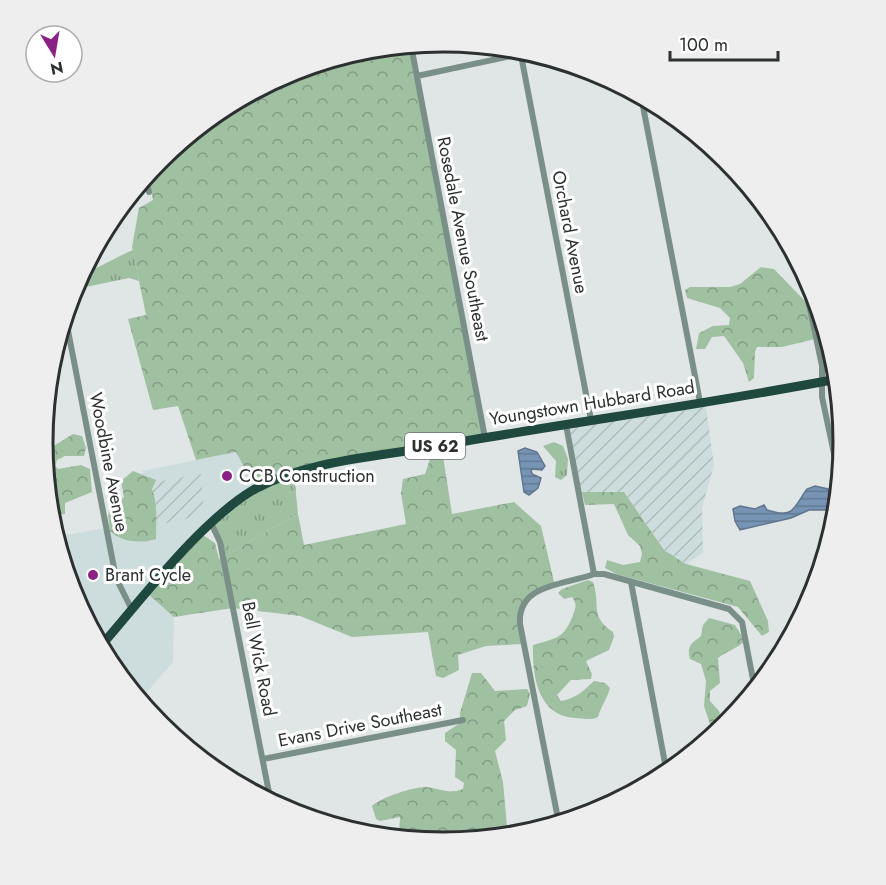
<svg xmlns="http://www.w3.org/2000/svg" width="886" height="885" font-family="Jost,sans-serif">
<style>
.built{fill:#cddcdc}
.industrial{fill:url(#industrial-furrows)}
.grass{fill:url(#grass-tufts)}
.forest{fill:url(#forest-crowns)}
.water{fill:url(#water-rules);stroke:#61768d;stroke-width:1.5}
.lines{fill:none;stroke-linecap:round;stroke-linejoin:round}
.street{stroke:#798f88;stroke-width:6}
.primary{stroke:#1f493e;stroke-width:9}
.poi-dot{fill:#8c2185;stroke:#fff;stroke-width:2}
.labels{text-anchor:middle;stroke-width:6;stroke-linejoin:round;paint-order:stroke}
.shield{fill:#fff;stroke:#6c6e6e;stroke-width:1.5}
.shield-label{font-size:16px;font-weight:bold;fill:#2d3030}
.street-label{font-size:18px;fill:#2d3030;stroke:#fff}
.poi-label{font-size:18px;fill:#2d3030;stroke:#fff;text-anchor:start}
.rim{fill:none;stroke:#2d3030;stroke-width:3}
</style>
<defs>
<pattern id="industrial-furrows" width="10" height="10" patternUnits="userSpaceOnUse" patternTransform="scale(1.5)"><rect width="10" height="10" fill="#cddcdc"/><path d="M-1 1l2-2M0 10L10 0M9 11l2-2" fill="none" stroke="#b0bdbd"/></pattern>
<pattern id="grass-tufts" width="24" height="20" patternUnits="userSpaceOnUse" patternTransform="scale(1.5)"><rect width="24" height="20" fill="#a0c0a2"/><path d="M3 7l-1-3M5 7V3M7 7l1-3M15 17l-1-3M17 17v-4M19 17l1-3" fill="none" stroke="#839c84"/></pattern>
<pattern id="forest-crowns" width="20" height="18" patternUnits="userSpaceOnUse" patternTransform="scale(1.5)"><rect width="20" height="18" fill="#a0c0a2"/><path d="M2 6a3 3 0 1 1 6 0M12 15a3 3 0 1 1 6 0" fill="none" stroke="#839c84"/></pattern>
<pattern id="water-rules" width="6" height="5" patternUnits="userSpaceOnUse" patternTransform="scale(1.5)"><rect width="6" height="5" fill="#7794b5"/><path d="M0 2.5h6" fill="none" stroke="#627994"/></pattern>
</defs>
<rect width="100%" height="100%" fill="#e0e6e6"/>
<!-- built -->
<path class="built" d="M 236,452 L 256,489 L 223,512 L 148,593 L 174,617 L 173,662 L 139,701 L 110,665 L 73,595 L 60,536 L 151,520 L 142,471 Z"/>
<!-- industrial -->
<g class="industrial">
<path d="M 705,401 L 714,465 L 702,508 L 703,553 L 687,564 L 664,550 L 624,492 L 579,492 L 566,425 Z"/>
<path d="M 201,474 L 204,510 L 186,519 L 153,526 L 145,484 Z"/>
</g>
<!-- grass -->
<g class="grass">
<path d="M 133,250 L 139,281 L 129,278 L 81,288 L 76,283 L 82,273 C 100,268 116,257 133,250 Z"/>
<path d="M 554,442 L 563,446 L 568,459 L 567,475 L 561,480 L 555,477 L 556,461 L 543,446 Z"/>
<path d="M 294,473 L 298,514 L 223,557 L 211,523 L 246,495 Z"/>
</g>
<!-- forest -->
<g class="forest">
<path d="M 411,45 L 485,438 L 311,469 L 256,489 L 236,452 L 196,460 L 178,406 L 153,410 L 128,319 L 146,315 L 132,247 L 139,208 L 153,200 L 148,174 C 200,110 285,67 365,50 C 379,47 396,47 411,45 Z"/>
<path d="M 761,267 L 774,269 L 803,299 L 809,303 L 817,302 L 827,336 L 782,347 L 757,347 L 755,352 L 754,378 L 749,382 L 743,363 L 724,336 L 712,337 L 705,349 L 696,349 L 699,333 L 713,326 L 729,325 L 730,318 L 720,308 L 687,298 L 685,290 L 690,287 L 730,287 L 740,284 Z"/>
<path d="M 73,434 L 82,436 L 86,448 L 84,456 L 65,456 L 57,460 L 55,466 L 58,469 L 81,465 L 90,469 L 92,492 L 65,503 L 65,514 L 51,515 L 49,507 L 52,498 L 47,492 L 43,438 L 52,447 Z"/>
<path d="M 443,456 L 452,514 L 514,502 L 541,526 L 555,586 L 544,589 L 522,603 L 523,644 L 486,646 L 458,655 L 459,670 L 443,678 L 436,676 L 428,632 L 352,637 L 300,616 L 233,608 L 174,617 L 147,593 L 200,533 L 215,543 L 219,559 L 298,514 L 304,545 L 406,524 L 401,493 L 403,479 L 425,474 L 430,459 Z"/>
<path d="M 133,471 L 156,480 L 152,489 C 158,506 156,521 156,539 C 142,544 121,542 110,531 L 108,516 L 111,506 L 124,497 L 121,481 Z"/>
<path d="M 582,492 L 624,492 L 664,550 L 686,564 L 750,581 L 768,621 L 769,632 L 762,636 L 738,607 L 616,574 L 605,568 L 607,560 L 623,565 L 640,562 L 642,554 L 640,546 L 628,535 L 614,504 L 585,505 Z"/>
<path d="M 588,580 L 593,582 C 601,605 589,616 613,632 L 614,637 L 609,650 L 586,661 L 592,674 L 591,679 L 571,680 L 557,695 L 561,701 C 577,698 583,691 594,681 L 605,683 L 610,688 C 607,699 601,706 598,717 C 590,721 584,718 575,718 C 538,716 532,676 533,645 C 556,638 564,639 573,615 C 576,607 577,604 572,597 L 564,599 L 558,593 L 562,589 Z"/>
<path d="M 709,618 L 735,625 L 745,641 C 736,649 727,651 718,658 L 720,683 L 710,691 L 710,701 L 719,711 L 724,728 L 714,736 L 704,706 L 706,681 L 701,664 L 690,659 C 687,645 691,644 701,636 L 703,625 Z"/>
<path d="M 472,673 L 481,673 L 495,691 L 527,689 L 530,694 L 527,706 L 515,710 L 504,721 L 506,740 L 495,751 L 503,782 L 508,837 L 443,843 L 402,839 L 399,835 L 400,817 L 380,821 L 376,819 L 372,806 C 382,797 413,787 426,787 C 439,788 450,795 463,789 L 464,783 L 455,777 L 456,750 L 445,741 L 445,733 L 460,723 L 460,713 Z"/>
</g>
<!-- water -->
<g class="water">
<path d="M 525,448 L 537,452 L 545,466 L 542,470 L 531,469 L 532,474 L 541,478 L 538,488 L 529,495 L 524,492 L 518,451 Z"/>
<path d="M 815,486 L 828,489 L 830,497 L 828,510 L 809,510 L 791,518 L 740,530 L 735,521 L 733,509 L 740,506 L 755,509 L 764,505 L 767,510 C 795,519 793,508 807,489 Z"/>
</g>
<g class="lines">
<!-- street -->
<g class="street">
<path d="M 411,45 L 485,438"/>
<path d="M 520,50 L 591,420"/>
<path d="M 417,76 L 530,52"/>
<path d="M 641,96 L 700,402"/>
<path d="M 145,177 L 149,192"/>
<path d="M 801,266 L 822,366 L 822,397 L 840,482"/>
<path d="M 65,315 L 116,578 L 132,610"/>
<path d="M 566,425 L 594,574"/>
<path d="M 211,523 L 220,542 L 271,803"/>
<path d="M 631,582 L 667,774"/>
<path d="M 263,759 L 463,720"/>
<path d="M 559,824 L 520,624 C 517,583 566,585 594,574 L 604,574 L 729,609 L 742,622 L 755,690"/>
</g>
<!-- primary -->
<path class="primary" d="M 100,647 C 142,599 201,520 255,489 C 307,461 373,457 431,447 C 566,423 702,405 837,379"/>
</g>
<!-- markers -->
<g class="poi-dot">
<circle cx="227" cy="476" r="6"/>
<circle cx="93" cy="575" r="6"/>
</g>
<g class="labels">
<!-- shield labels -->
<rect class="shield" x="405" y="433" width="60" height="26" rx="4.5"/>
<g class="shield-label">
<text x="435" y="452">US 62</text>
</g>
<!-- street labels -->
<g class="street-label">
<text transform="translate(570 232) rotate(79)" y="6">Orchard Avenue</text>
<text transform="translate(463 239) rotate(79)" y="6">Rosedale Avenue Southeast</text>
<text transform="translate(592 403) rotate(-9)" y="6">Youngstown Hubbard Road</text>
<text transform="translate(109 462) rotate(79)" y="6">Woodbine Avenue</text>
<text transform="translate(259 659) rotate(79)" y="6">Bell Wick Road</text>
<text transform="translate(360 725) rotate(-11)" y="6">Evans Drive Southeast</text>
</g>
<!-- poi labels -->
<g class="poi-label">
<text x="239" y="482">CCB Construction</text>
<text x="105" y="581">Brant Cycle</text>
</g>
</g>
<!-- crop -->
<path d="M0 0H886V885H0ZM53 442a390 390 0 1 1 780 0a390 390 0 1 1-780 0Z" fill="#eee" fill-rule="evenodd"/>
<path class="rim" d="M53 442a390 390 0 1 1 780 0a390 390 0 1 1-780 0Z"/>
<!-- north arrow -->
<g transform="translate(54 54) rotate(169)"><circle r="28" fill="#ffffff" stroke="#abacac" stroke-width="1.5"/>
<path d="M0-4.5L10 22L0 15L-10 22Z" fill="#8c2185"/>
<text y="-9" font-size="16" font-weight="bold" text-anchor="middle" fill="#2d3030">N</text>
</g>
<!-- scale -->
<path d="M670 51v9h108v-9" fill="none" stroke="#2d3030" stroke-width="3"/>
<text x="679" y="51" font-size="18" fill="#2d3030" stroke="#ffffff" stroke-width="4.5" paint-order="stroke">100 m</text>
</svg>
